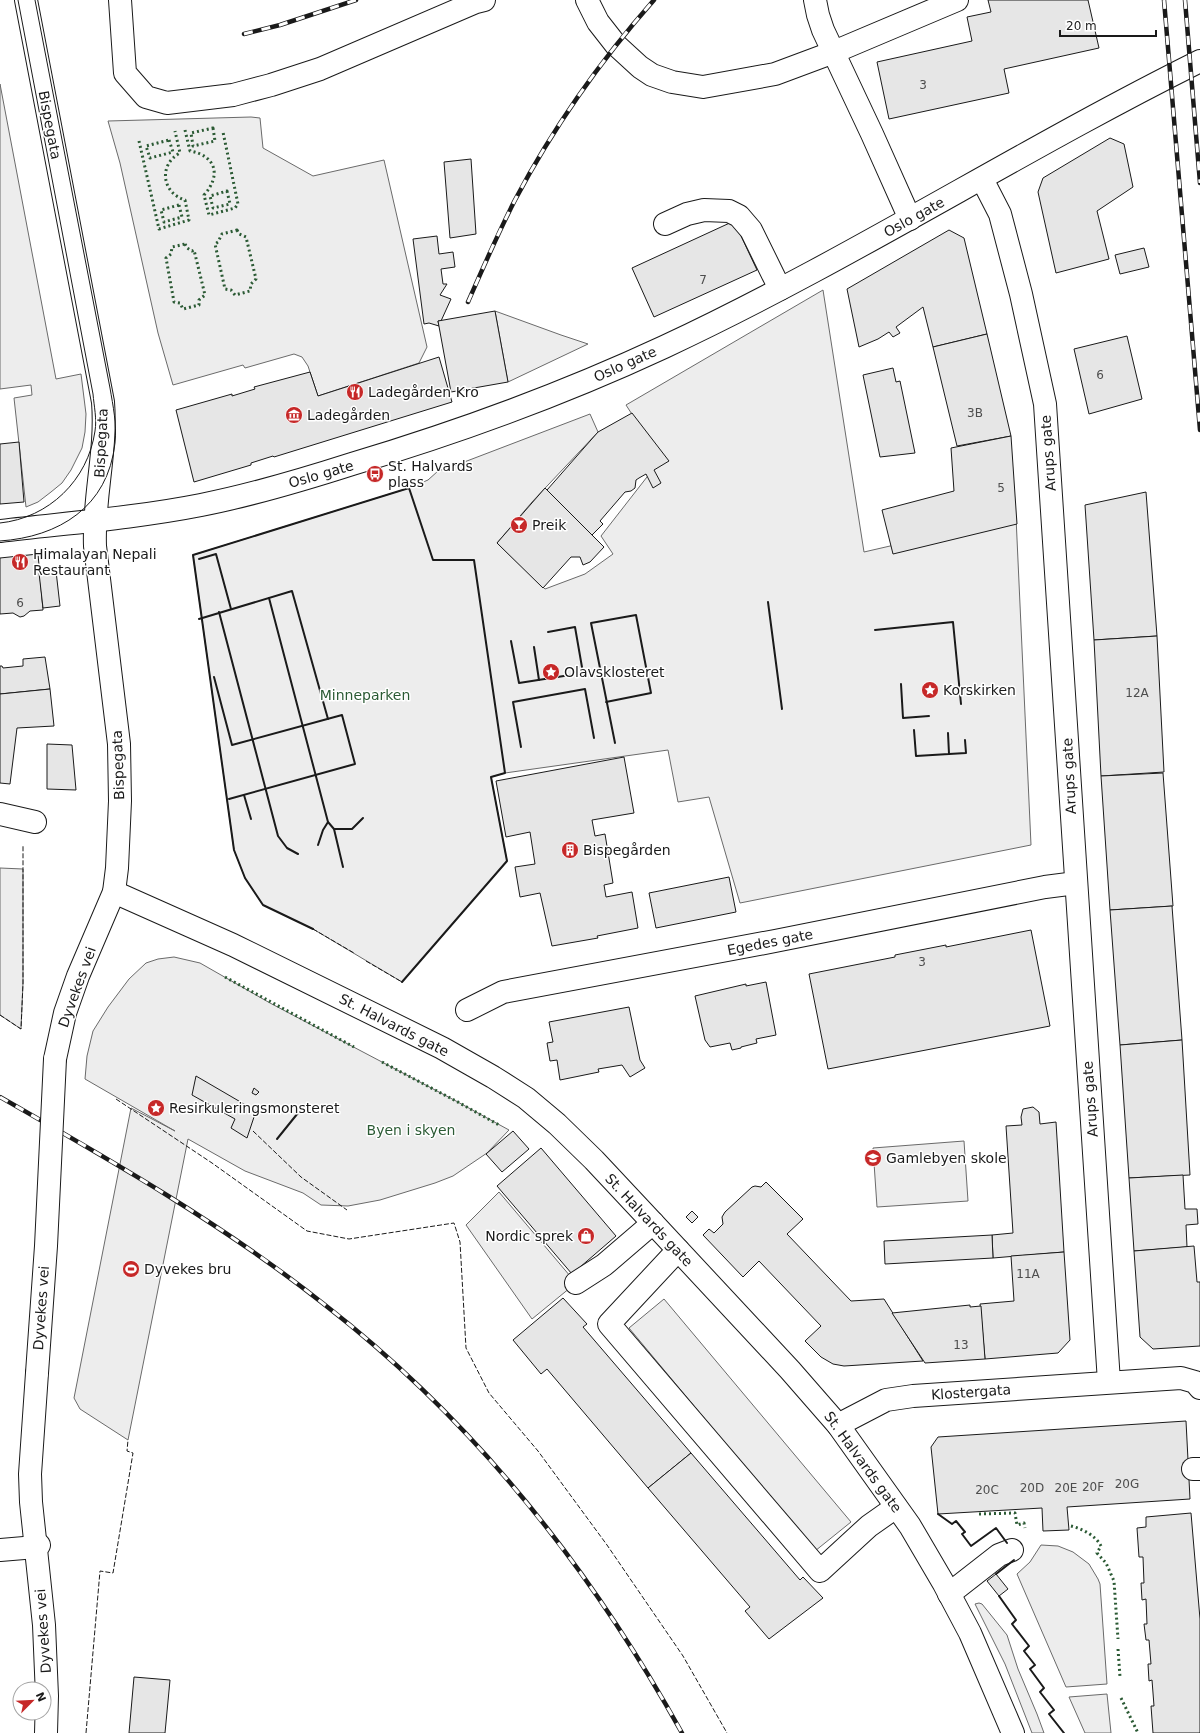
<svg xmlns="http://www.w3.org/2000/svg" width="1200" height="1733" font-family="'DejaVu Sans',sans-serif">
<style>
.built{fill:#ededed;stroke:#6a6a6a}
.building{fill:#e6e6e6;stroke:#1a1a1a}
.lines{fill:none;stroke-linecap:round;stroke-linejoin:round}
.minor-casing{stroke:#1a1a1a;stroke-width:24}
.minor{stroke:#fff;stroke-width:22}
.tram{stroke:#1a1a1a;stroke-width:1}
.rail-casing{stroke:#1a1a1a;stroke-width:4.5}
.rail{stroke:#fff;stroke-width:3;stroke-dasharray:9;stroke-linecap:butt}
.minor-bridge-casing{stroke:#1a1a1a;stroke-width:24;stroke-linecap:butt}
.minor-bridge{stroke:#fff;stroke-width:22}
.hedge{stroke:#2b5a34;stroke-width:3;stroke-dasharray:2 3;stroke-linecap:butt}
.fence{stroke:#1a1a1a;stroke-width:1;stroke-dasharray:5 2;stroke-linecap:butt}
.wall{stroke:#1a1a1a;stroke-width:2}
.labels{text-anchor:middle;stroke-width:3;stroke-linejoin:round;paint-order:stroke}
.number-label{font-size:12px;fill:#4d4d4d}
.street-label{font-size:14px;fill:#1a1a1a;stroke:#fff}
.poi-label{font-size:14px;fill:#1a1a1a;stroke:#fff;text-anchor:start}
.park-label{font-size:14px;fill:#2b5a34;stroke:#fff}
</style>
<rect width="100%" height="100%" fill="#fff"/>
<!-- built -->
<g class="built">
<path d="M 0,84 L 56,379 L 81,374 L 86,414 L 85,432 L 82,448 L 71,470 L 62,483 L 51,492 L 38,502 L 26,507 L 14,398 L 32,395 L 31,385 L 0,389 Z"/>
<path d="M 251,117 L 260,118 L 263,148 L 313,176 L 384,160 L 427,347 L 419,363 L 318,396 L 308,366 L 302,357 L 294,354 L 245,368 L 243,365 L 173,385 L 158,333 L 120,163 L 108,121 Z"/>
<path d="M 823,290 L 864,552 L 1016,517 L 1031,845 L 740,903 L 709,797 L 678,802 L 668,750 L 505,773 L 491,777 L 507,861 L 402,982 L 313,929 L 263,905 L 245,878 L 234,850 L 193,555 L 409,488 L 428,480 L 438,471 L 459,464 L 590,414 L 598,432 L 532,502 L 497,543 L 545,589 L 585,574 L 613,554 L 601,536 L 661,459 L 626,405 Z"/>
<path d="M 495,311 L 561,335 L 588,344 L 508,382 Z"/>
<path d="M 0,868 L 23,869 L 23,983 L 21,1029 L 0,1015 Z"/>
<path d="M 174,957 L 200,963 L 270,1003 L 456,1101 L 509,1130 L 487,1153 L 453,1176 L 435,1183 L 380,1200 L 348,1206 L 321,1205 L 303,1193 L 245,1171 L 188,1139 L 128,1440 L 80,1409 L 74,1398 L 131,1108 L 175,1131 L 85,1079 L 87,1056 L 93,1031 L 108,1007 L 129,979 L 146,963 L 158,959 Z"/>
<path d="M 964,1141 L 968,1201 L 877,1207 L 873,1148 Z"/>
<path d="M 499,1192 L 576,1283 L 532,1319 L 466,1225 Z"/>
<path d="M 664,1299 L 851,1522 L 815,1551 L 629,1328 Z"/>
<path d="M 1041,1545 L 1058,1546 L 1073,1552 L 1089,1564 L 1098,1579 L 1100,1584 L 1107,1684 L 1066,1687 L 1017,1574 L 1030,1562 Z"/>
<path d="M 979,1603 L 982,1604 L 1007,1635 L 1018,1669 L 1037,1714 L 1044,1733 L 1032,1733 L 1005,1664 L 975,1604 Z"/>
<path d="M 1107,1694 L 1111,1733 L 1085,1733 L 1069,1697 Z"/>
</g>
<!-- building -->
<g class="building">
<path d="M 988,0 L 1088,0 L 1099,48 L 1004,69 L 1009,93 L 889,119 L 877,62 L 972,41 L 967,17 L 991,12 Z"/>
<path d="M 1110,138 L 1124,144 L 1133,187 L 1097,211 L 1109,259 L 1056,273 L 1038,192 L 1043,178 Z"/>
<path d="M 471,159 L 476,234 L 450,238 L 444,162 Z"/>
<path d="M 734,221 L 757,270 L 654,317 L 632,268 Z"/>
<path d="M 949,230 L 964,238 L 987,334 L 933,347 L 923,307 L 896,327 L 900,333 L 893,337 L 889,332 L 878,339 L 859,347 L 847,289 Z"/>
<path d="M 437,236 L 439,254 L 453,252 L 455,267 L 441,269 L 443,284 L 447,284 L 440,295 L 451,299 L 441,321 L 438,321 L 439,326 L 429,323 L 424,324 L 413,239 Z"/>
<path d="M 1144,248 L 1149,267 L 1120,274 L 1115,255 Z"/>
<path d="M 495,311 L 508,382 L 451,392 L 438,321 Z"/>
<path d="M 987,334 L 1011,436 L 957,446 L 933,347 Z"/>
<path d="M 1127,336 L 1142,399 L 1089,414 L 1074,349 Z"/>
<path d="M 439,357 L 452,402 L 274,457 L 273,456 L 251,463 L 251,465 L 194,482 L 176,410 L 232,394 L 232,396 L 255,389 L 254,387 L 310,372 L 318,396 Z"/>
<path d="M 893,368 L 896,382 L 900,381 L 915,453 L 880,457 L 863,375 Z"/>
<path d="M 632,413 L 669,461 L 654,470 L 661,483 L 653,488 L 646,474 L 639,478 L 636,480 L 635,488 L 631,491 L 625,492 L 600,521 L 603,524 L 592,535 L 547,490 L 598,432 Z"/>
<path d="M 1011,436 L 1017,524 L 893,554 L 882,510 L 954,491 L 951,448 Z"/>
<path d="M 19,442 L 24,502 L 0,504 L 0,444 Z"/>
<path d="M 545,488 L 604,547 L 590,562 L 583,565 L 580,557 L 571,557 L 543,588 L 497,543 Z"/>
<path d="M 1146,492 L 1157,636 L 1094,640 L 1085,505 Z"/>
<path d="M 38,554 L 43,610 L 30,611 L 24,616 L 20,617 L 13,613 L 0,614 L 0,558 Z"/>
<path d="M 56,571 L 60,606 L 43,608 L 39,573 Z"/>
<path d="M 1157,636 L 1164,772 L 1101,776 L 1094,640 Z"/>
<path d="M 45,657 L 50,689 L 0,694 L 0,666 L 2,666 L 3,668 L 23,666 L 23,659 Z"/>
<path d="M 50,689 L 54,726 L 17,728 L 10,784 L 0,783 L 0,694 Z"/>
<path d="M 47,744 L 72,745 L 76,790 L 47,789 Z"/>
<path d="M 624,757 L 634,813 L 592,820 L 595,836 L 605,834 L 613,883 L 604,885 L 606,897 L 632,892 L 638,928 L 597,936 L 598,938 L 552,946 L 540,893 L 520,897 L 515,867 L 535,864 L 530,832 L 506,837 L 496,781 Z"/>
<path d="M 1163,773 L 1173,906 L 1110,910 L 1101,776 Z"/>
<path d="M 729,877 L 736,912 L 656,928 L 649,893 Z"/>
<path d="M 1172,906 L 1182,1040 L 1120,1045 L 1110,910 Z"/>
<path d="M 1031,930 L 1050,1026 L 828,1069 L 809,974 L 895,957 L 895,955 L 946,945 L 946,947 Z"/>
<path d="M 766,982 L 776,1035 L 756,1039 L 757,1043 L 741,1047 L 741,1048 L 732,1050 L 730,1043 L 710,1047 L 705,1040 L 695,996 L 746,984 L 746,986 Z"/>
<path d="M 629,1007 L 640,1060 L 645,1068 L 630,1077 L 622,1065 L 598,1069 L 599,1072 L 560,1080 L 557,1060 L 550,1061 L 547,1043 L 553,1042 L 549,1022 Z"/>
<path d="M 1182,1040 L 1190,1175 L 1129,1178 L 1120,1045 Z"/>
<path d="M 196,1076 L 256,1111 L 247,1138 L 231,1128 L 235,1119 L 192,1095 Z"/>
<path d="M 254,1088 L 259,1092 L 256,1095 L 252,1093 Z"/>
<path d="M 1033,1107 L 1039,1112 L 1040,1124 L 1056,1122 L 1064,1252 L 993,1258 L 992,1235 L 1013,1233 L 1006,1126 L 1022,1125 L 1021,1117 L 1023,1109 Z"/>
<path d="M 513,1131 L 529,1149 L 502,1172 L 486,1154 Z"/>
<path d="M 541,1148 L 616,1236 L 572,1274 L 497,1186 Z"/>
<path d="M 1183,1175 L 1185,1209 L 1197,1209 L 1198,1224 L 1186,1225 L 1187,1247 L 1134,1251 L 1129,1178 Z"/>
<path d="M 766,1182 L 803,1219 L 787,1234 L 851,1301 L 884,1299 L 923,1361 L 844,1366 L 833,1364 L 821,1357 L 805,1341 L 821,1326 L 759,1261 L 743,1277 L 703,1235 L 709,1229 L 714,1233 L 723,1224 L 722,1217 L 725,1212 L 752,1187 L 755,1186 L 761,1187 Z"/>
<path d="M 692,1211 L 698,1217 L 692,1223 L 686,1217 Z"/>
<path d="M 992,1235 L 993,1258 L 885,1264 L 884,1241 Z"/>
<path d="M 1194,1246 L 1197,1282 L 1200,1282 L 1200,1346 L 1153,1349 L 1140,1337 L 1134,1251 Z"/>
<path d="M 1064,1252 L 1070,1340 L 1058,1353 L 985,1359 L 980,1304 L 1014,1301 L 1011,1256 Z"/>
<path d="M 563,1298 L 587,1324 L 583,1327 L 691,1453 L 648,1488 L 547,1369 L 541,1374 L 513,1340 Z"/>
<path d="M 970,1305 L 970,1307 L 981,1306 L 985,1359 L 925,1363 L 892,1313 Z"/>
<path d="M 1186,1421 L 1190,1499 L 1067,1507 L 1069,1530 L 1043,1531 L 1042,1508 L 938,1514 L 931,1447 L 938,1437 Z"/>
<path d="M 691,1453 L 800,1580 L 803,1577 L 823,1598 L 769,1639 L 745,1611 L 750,1607 L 648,1488 Z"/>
<path d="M 1191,1513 L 1200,1619 L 1200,1733 L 1153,1733 L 1151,1706 L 1154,1706 L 1152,1680 L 1149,1681 L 1148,1664 L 1151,1664 L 1149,1640 L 1146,1640 L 1144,1624 L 1147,1624 L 1146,1599 L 1142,1600 L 1141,1583 L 1144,1583 L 1143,1557 L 1139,1557 L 1137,1528 L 1146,1527 L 1146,1517 Z"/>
<path d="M 996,1574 L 1008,1589 L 999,1596 L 987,1581 Z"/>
<path d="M 134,1677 L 170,1680 L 165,1733 L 129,1733 Z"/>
</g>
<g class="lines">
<!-- minor casing -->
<g class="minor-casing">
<g id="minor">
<path d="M 26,0 L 103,402 C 107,451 93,498 95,546 L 119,744 L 120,801 L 117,868 L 114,892 L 78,976 L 65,1013 L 55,1059"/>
<path d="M 120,0 L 125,73 L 146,97 L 167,103 L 233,95 L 271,85 L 320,69 L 476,2 L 484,0"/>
<path d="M 587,0 L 598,22 L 616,45 L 640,67 L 652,75 L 672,82 L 703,87 L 775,74 L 834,52 L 957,0"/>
<path d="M 815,0 L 818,15 L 823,30 L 872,134 L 910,219"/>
<path d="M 982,179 L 1000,214 L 1021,294 L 1045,404 L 1109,1382"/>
<path d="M 665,224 L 687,214 L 704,210 L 729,211 L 739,216 L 751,230 L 780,289"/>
<path d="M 0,531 C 67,523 135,518 201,505 C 252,495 302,480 352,464 C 459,432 563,394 664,347 C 848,261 1019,151 1200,61"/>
<path d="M 0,814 L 35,822"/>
<path d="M 114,892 L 233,945 L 442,1048 L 493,1077 L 526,1098 L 557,1124 L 594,1160 L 653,1223 L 790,1370 L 838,1425 L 910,1526 L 944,1584 L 970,1633 L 1013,1733"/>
<path d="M 467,1010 L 503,992 L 775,941 L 1045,887 L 1076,883"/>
<path d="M 678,1250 L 609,1324 L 820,1571 L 869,1526 L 896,1507"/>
<path d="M 576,1283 L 604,1265 L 653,1223"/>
<path d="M 37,1373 L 30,1474 L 31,1502 L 44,1625 L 47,1696 L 46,1733"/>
<path d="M 838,1425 L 886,1400 L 913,1396 L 1181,1378 L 1195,1382 L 1200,1388"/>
<path d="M 1193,1469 L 1200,1469"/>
<path d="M 0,1550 L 36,1547 L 39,1545"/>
<path d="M 949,1594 L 999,1555 L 1012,1550"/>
</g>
</g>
<!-- minor -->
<use href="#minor" class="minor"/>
<!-- tram -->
<g class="tram">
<path d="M 0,523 C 49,518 88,480 95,431 C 97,419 94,406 93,394 L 18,0"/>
<path d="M 0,541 C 59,537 108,507 115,443 C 117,424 113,406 110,388 L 35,0"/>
</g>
<!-- rail casing -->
<g class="rail-casing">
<g id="rail">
<path d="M 1164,0 L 1200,430"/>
<path d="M 1185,0 L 1200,183"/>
<path d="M 244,34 L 280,25 L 356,0"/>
<path d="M 468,302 C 483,268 498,233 515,200 C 553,128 600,61 654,0"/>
<path d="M 0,1097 C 112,1161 224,1225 325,1305 C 473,1420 591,1569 682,1733"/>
</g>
</g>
<!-- rail -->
<use href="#rail" class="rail"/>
<!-- minor-bridge casing -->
<g class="minor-bridge-casing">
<path id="minor-bridge" d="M 37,1373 L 46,1246 L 55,1059"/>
</g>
<!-- minor-bridge -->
<use href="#minor-bridge" class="minor-bridge"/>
<!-- hedge -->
<g class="hedge">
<path d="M 213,128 L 215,141 L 193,146 L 191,133 Z"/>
<path d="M 185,130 L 190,151 C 217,156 221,176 204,195 L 209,215 L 235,208 L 238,204 L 223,132"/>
<path d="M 169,140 L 173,152 L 150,158 L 146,146 Z"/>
<path d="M 139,141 L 159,229 L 189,220 L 185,200 C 162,193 158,165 180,153 L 175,131"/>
<path d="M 227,191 L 230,204 L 213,208 L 210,196 Z"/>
<path d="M 179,205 L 182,217 L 164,222 L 161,210 Z"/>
<path d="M 237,230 L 239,234 L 246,237 L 256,279 L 251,284 L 250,291 L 235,295 L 231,290 L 225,289 L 215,244 L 218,242 L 222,234 Z"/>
<path d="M 185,244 L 187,248 L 192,251 L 194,250 L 205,295 L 199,300 L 199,305 L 183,309 L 180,303 L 174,302 L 166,258 L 171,254 L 172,247 Z"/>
<path d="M 225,977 L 354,1047"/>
<path d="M 382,1062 L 456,1101 L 499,1125"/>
<path d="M 979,1514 L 1015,1513 L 1017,1525 L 1024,1523 L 1025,1528"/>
<path d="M 1071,1526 C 1083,1529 1096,1536 1101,1546 L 1097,1553 L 1106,1563 L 1114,1581 L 1118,1639"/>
<path d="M 1118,1649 L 1120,1677"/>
<path d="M 1121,1698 L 1138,1733"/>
</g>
<!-- fence -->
<g class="fence">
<path d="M 313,929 L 354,953"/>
<path d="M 366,961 L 402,982"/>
<path d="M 0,1015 L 21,1029 L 23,983 L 23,845"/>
<path d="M 116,1099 L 212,1163 L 307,1231 L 349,1239 L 454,1223 L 460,1242 L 466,1348 L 489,1393 L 538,1451 L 607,1545 L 683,1656 L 727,1733"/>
<path d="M 253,1131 L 301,1177 L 347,1210"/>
<path d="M 86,1733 L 100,1571 L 113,1573 L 133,1453 L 127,1451 L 128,1440"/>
</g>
<!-- wall -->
<g class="wall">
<path d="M 199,559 L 216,554 L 231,609"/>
<path d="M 269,598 L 328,822 L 323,830 L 318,845"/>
<path d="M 768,602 L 782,709"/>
<path d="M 219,612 L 278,836 L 287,848 L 298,854"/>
<path d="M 199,619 L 292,591 L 328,719"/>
<path d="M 875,630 L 953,622 L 961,704"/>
<path d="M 511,641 L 519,683 L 583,673 L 575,627 L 548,632"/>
<path d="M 534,647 L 539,680"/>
<path d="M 214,677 L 232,745 L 342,715 L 355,764 L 229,799"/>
<path d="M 901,684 L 903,718 L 929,716"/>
<path d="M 606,702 L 651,693 L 636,615 L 591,623 L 615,743"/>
<path d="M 914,730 L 916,756 L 949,754 L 948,733"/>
<path d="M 521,747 L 513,702 L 585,689 L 594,738"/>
<path d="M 949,754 L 966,753 L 965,740"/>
<path d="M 244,795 L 251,819"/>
<path d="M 328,822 L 334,829 L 343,867"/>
<path d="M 334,829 L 352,829 L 363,818"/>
<path d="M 313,929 L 263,905 L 245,878 L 234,850 L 193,555 L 409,488 L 433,560 L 474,560 L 505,773 L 491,777 L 507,861 L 402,982"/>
<path d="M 277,1139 L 302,1108"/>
<path d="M 938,1514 L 952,1524 L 956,1521 L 965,1532 L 962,1534 L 971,1546 L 996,1528 L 1007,1543"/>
<path d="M 996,1574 L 1014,1560"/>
<path d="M 999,1596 L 1016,1620 L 1012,1624 L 1029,1646 L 1024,1651 L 1035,1665 L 1030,1669 L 1044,1688 L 1040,1692 L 1054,1710 L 1049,1714 L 1064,1733"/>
</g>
</g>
<!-- icons -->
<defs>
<g id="restaurant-disc" transform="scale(0.9)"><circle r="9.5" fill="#c62828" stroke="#fff"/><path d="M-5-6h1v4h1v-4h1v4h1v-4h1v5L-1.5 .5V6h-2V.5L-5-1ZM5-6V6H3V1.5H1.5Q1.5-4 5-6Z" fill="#fff"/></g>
<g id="museum-disc" transform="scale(0.9)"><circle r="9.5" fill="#c62828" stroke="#fff"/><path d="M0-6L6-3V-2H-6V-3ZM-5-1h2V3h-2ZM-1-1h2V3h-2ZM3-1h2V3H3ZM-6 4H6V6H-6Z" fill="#fff"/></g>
<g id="bus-disc" transform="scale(0.9)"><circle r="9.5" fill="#c62828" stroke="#fff"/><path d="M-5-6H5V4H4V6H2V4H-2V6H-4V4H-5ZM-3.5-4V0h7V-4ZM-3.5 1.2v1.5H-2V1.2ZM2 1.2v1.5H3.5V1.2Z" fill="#fff"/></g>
<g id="bar-disc" transform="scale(0.9)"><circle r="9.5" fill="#c62828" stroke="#fff"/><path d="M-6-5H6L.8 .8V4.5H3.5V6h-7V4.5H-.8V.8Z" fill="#fff"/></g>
<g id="sight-disc" transform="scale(0.9)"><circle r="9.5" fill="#c62828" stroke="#fff"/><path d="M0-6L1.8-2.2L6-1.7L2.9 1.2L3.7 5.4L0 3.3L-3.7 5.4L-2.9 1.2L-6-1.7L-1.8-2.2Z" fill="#fff"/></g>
<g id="building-disc" transform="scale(0.9)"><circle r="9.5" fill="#c62828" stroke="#fff"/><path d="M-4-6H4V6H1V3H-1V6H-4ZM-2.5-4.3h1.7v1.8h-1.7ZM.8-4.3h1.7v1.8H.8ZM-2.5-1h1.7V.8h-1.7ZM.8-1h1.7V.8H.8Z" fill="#fff"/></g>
<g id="school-disc" transform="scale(0.9)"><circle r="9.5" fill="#c62828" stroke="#fff"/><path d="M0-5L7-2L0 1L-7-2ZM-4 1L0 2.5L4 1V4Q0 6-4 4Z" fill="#fff"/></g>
<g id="shop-disc" transform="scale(0.9)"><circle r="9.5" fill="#c62828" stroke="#fff"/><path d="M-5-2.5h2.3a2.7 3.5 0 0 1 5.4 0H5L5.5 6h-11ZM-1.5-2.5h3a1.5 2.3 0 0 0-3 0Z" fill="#fff"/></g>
<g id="stadium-disc" transform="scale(0.9)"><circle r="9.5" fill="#c62828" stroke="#fff"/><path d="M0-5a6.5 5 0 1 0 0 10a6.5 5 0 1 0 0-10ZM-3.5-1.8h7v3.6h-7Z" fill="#fff"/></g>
</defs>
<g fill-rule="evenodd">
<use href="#restaurant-disc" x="355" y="392"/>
<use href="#museum-disc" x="294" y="415"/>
<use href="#bus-disc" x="375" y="474"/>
<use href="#bar-disc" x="519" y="525"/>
<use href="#restaurant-disc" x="20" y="562"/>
<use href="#sight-disc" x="551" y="672"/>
<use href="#sight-disc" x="930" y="690"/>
<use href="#building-disc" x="570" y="850"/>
<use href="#sight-disc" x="156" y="1108"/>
<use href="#school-disc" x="873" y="1158"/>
<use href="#shop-disc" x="586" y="1236"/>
<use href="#stadium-disc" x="131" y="1269"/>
</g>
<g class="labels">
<!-- number labels -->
<g class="number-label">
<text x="923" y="89">3</text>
<text x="703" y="284">7</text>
<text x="1100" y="379">6</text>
<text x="975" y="417">3B</text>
<text x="1001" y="492">5</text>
<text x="20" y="607">6</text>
<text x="1137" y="697">12A</text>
<text x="922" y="966">3</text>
<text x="1028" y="1278">11A</text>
<text x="961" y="1349">13</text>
<text x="1127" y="1488">20G</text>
<text x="1093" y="1491">20F</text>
<text x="1032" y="1492">20D</text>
<text x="1066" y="1492">20E</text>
<text x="987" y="1494">20C</text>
</g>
<!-- street labels -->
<g class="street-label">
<text transform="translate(50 125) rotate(79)" y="5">Bispegata</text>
<text transform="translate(914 217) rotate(-29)" y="5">Oslo gate</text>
<text transform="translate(625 364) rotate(-24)" y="5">Oslo gate</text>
<text transform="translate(101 443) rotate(-87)" y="5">Bispegata</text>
<text transform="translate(1048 453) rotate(-94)" y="5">Arups gate</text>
<text transform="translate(321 474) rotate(-16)" y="5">Oslo gate</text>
<text transform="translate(118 765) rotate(-92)" y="5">Bispegata</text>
<text transform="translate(1069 776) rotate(-93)" y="5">Arups gate</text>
<text transform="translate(770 942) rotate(-11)" y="5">Egedes gate</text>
<text transform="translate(77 987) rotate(-70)" y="5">Dyvekes vei</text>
<text transform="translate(394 1025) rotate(27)" y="5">St. Halvards gate</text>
<text transform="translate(1090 1099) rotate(-94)" y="5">Arups gate</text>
<text transform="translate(649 1220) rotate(47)" y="5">St. Halvards gate</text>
<text transform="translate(41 1308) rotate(-86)" y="5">Dyvekes vei</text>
<text transform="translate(971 1392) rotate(-4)" y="5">Klostergata</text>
<text transform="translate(863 1462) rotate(54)" y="5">St. Halvards gate</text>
<text transform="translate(43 1631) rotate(-94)" y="5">Dyvekes vei</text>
</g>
<!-- poi labels -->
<g class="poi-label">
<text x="368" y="397">Ladegården Kro</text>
<text x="307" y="420">Ladegården</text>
<text x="388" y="471">St. Halvards<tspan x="388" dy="16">plass</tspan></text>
<text x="532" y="530">Preik</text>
<text x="33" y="559">Himalayan Nepali<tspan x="33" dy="16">Restaurant</tspan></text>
<text x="564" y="677">Olavsklosteret</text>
<text x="943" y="695">Korskirken</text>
<text x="583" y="855">Bispegården</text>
<text x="169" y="1113">Resirkuleringsmonsteret</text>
<text x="886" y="1163">Gamlebyen skole</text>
<text x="573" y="1241" text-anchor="end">Nordic sprek</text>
<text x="144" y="1274">Dyvekes bru</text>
</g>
<!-- park labels -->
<g class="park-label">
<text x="365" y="700">Minneparken</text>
<text x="411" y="1135">Byen i skyen</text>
</g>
</g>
<!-- north arrow -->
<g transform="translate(32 1701) rotate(66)"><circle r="19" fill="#ffffff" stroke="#a3a3a3"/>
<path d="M0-3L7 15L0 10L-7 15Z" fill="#c62828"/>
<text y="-6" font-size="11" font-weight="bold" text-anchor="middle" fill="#1a1a1a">N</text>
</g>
<!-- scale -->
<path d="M1060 30v6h96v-6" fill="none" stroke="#1a1a1a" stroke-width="2"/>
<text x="1066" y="30" font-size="12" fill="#1a1a1a" stroke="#ffffff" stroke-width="3" paint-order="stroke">20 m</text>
</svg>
